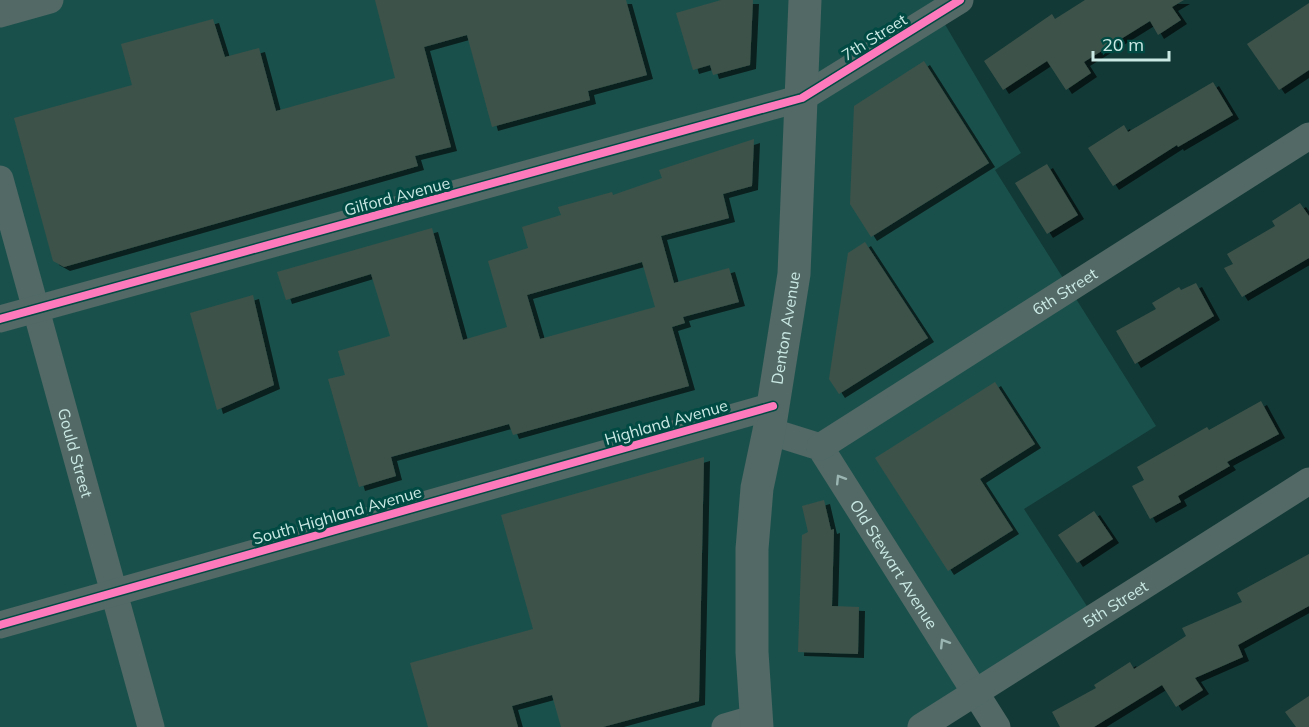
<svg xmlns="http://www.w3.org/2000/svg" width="1309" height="727" font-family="Mulish,sans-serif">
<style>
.built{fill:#1a504b}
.building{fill:#3d5249;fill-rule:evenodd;filter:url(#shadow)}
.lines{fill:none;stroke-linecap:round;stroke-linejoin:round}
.minor{stroke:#526966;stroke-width:27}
.secondary{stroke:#526966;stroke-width:33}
.cycleway-casing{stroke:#014a43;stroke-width:11}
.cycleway{stroke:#fd7abc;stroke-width:8}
.oneway{stroke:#9bb6b2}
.labels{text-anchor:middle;stroke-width:6;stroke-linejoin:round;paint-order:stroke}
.street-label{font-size:16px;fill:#cbe9e4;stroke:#014a43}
</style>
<defs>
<filter id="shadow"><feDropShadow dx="6" dy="4" stdDeviation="0" flood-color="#0009"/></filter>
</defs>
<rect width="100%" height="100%" fill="#123936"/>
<!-- built -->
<path class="built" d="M 0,0 L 794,0 L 782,275 L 751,645 L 805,0 L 966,0 L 940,16 L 1021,153 L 995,170 L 1156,426 L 1024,509 L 1094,617 L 922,727 L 0,727 Z"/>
<!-- building -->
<g class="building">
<path d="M 375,0 L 626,0 L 647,75 L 588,91 L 590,100 L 492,127 L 467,35 L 424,47 L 451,147 L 415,156 L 418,166 L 64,267 L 53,261 L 14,118 L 132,85 L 121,44 L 213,19 L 225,57 L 259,48 L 276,111 L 395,78 Z"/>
<path d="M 721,0 L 753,0 L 750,65 L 713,75 L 710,65 L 693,70 L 676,13 Z"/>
<path d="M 1085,0 L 1184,0 L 1172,7 L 1181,20 L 1158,35 L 1150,21 L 1084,62 L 1091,73 L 1066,90 L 1047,61 L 1003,90 L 984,61 L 1052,14 L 1055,19 Z"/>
<path d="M 1309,3 L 1309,70 L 1279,90 L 1247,44 Z"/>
<path d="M 924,61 L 989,163 L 871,237 L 850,204 L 854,106 Z"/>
<path d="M 1213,82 L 1233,115 L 1178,147 L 1177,145 L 1113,186 L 1088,148 L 1124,125 L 1128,132 Z"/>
<path d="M 754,139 L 752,186 L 723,194 L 729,218 L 661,236 L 674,283 L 729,268 L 739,302 L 683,317 L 685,323 L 672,327 L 689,386 L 513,435 L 509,424 L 391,457 L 396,476 L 359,487 L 328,379 L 345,375 L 338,351 L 390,336 L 371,274 L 286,300 L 277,272 L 432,228 L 463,340 L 507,327 L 488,261 L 528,248 L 522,227 L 561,215 L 558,207 L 612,192 L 613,195 L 662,178 L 659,170 ZM 642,262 L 655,307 L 540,339 L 527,295 Z"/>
<path d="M 1047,164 L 1078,215 L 1047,234 L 1015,183 Z"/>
<path d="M 1300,203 L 1309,216 L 1309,258 L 1242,297 L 1224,268 L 1233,264 L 1227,254 L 1275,226 L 1272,221 Z"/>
<path d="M 865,242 L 928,338 L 839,394 L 829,379 L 848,253 Z"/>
<path d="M 1196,283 L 1214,316 L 1135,364 L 1116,331 L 1156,309 L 1152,303 L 1179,287 L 1181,290 Z"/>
<path d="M 253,295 L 274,385 L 217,410 L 190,313 Z"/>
<path d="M 995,382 L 1035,444 L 980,479 L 1013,530 L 948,571 L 875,458 Z"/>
<path d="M 1261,401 L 1279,434 L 1227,462 L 1230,466 L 1178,496 L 1181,502 L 1150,519 L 1132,486 L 1144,480 L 1137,467 L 1207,427 L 1209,430 Z"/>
<path d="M 704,457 L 699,701 L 603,727 L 561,727 L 552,695 L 512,706 L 518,727 L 428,727 L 410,663 L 533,629 L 501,515 Z"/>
<path d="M 824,500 L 831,530 L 834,529 L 832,606 L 859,607 L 858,654 L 798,652 L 802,535 L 808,532 L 802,506 Z"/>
<path d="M 1094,511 L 1113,539 L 1077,563 L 1058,535 Z"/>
<path d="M 1309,554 L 1309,606 L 1238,645 L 1243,657 L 1195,678 L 1203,690 L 1176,707 L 1162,685 L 1094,727 L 1060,727 L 1052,712 L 1096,688 L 1094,685 L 1130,662 L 1134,669 L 1186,636 L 1182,628 L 1242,602 L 1237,593 Z"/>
<path d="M 1309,696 L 1309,727 L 1296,727 L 1285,712 Z"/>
</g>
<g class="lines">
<!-- minor -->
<g class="minor">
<path d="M 0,14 L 50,0"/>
<path id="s1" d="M 0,179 L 151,727"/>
<path d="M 0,319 L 802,98 L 960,0"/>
<path id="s2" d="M 769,431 L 820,447 L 997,727"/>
<path id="s3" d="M 820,447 L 1309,136"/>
<path d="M 0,625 L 773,406"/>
<path d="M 725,727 L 756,718"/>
<path id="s4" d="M 921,727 L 1309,481"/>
</g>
<!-- secondary -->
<path class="secondary" id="s5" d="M 757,727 L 752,652 L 752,549 L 757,488 L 769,431 L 794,274 L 805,0"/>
<!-- cycleway casing -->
<g class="cycleway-casing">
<g id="cycleway">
<path d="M 0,319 L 802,98 L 960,0"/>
<path d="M 0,625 L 773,406"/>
</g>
</g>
<!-- cycleway -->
<use href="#cycleway" class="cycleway"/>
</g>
<!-- one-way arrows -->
<defs><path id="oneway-chevron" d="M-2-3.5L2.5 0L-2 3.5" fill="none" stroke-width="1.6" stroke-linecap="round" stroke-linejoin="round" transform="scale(1.5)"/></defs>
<g class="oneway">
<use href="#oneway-chevron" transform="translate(840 479) rotate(-122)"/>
<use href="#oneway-chevron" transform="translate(944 643) rotate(-122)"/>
</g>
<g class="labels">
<!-- street labels -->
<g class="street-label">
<text transform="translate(874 37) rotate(-32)" y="6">7th Street</text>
<text transform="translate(397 196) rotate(-15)" y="6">Gilford Avenue</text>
<text dy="6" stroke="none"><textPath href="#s3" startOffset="290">6th Street</textPath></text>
<text dy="6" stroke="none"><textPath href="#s5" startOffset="402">Denton Avenue</textPath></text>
<text transform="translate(666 422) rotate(-16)" y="6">Highland Avenue</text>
<text dy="6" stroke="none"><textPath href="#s1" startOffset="284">Gould Street</textPath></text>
<text transform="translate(337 515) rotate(-16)" y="6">South Highland Avenue</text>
<text dy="6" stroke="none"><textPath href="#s2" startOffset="192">Old Stewart Avenue</textPath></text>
<text dy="6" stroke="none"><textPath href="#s4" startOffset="230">5th Street</textPath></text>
</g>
</g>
<!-- scale -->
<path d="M1093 51v9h76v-9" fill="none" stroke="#cbe9e4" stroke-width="3"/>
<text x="1102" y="51" font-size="18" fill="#cbe9e4" stroke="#014a43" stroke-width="4.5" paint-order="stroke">20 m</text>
</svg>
